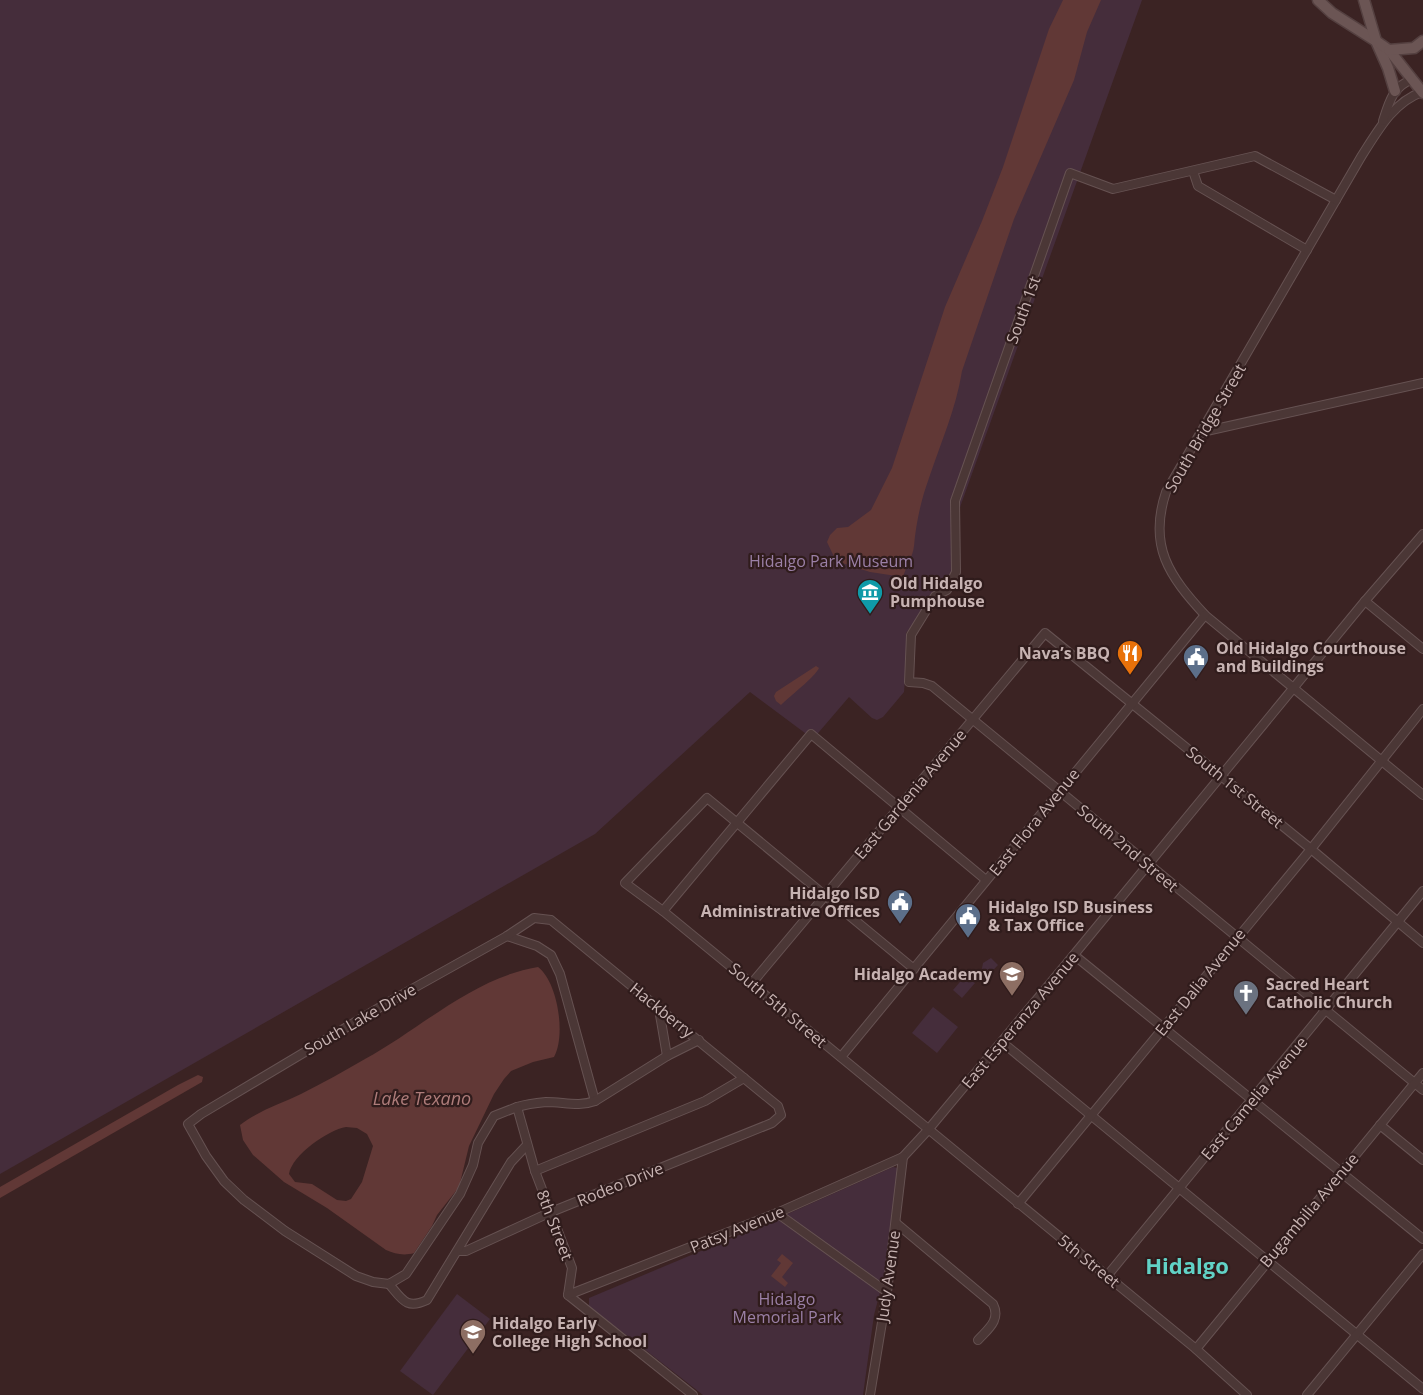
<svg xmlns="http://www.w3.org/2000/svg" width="1423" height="1395" font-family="'Open Sans',sans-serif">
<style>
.green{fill:#452d3b}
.water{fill:#613836;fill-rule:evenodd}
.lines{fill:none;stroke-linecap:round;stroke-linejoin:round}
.minor-casing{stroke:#665252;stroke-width:10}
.major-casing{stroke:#544040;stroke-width:13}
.minor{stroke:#4b3736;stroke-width:8}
.major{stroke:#6b5554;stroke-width:10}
.labels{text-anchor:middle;stroke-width:4.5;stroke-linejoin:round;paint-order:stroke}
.street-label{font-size:16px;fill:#c7b3b2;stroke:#301c1c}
.park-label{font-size:16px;fill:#9b80a7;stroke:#301c1c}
.poi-label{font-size:16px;font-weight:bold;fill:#c7b3b2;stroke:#301c1c;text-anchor:start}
.water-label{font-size:18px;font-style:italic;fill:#ae7c7a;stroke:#301c1c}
.district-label{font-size:22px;font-weight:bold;fill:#61d2c6;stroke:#301c1c}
</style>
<rect width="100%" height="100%" fill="#3b2323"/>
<!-- green -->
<g class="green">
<path d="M 0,0 L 1142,0 L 959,510 L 951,588 L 946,596 L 924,610 L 906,633 L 908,639 L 904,692 L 883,717 L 877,720 L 872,718 L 849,697 L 813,739 L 750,692 L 595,834 L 0,1174 Z"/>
<path d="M 991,958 L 998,965 L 983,981 L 980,978 L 983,963 Z"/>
<path d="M 966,975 L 975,983 L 962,998 L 953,990 Z"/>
<path d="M 933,1007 L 958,1027 L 937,1053 L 912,1033 Z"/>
<path d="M 893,1167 L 898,1168 L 886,1270 L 874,1315 L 863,1395 L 703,1395 L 589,1306 L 589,1298 L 765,1224 Z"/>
<path d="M 457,1294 L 490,1319 L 433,1395 L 400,1371 Z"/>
</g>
<!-- water -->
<g class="water">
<path d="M 1063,0 L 1101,0 L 1087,32 L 1074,80 L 1014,219 L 962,371 C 956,409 941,442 929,478 C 921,500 916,523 914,546 C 913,556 906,567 903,577 L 870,572 L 836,561 L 827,542 L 830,535 L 837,528 L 848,527 L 871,510 L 892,468 L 945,307 L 982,221 L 1003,167 L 1049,29 Z"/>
<path d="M 816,666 L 819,668 C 815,677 790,696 781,705 L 776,701 L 774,696 L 776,692 Z"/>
<path d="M 538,967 C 558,982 566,1036 554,1057 L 533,1062 L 511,1071 L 504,1079 L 494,1094 L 469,1146 L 459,1187 L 437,1215 L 432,1226 L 414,1253 C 404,1256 395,1254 386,1250 L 327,1208 L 284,1182 L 253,1155 L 243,1140 L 240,1125 C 258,1111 280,1104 301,1094 C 323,1083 344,1071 365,1059 C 422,1028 472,978 538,967 ZM 346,1127 L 357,1128 L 367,1134 L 373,1146 L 362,1182 L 351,1199 L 346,1201 L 337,1200 L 312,1184 L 295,1182 L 289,1174 C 292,1155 328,1130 346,1127 Z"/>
<path d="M 198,1075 L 203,1077 L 202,1082 L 0,1198 L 0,1187 L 178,1085 Z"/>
<path d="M 782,1254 L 793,1263 L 782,1277 L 788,1283 L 785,1287 L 771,1276 L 781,1263 L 777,1260 Z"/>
</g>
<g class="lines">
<!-- minor casing -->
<g class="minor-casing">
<g id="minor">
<path d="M 1422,92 C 1393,102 1377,132 1361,157 L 1166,492 C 1148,546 1169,576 1205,615 L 1423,795"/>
<path d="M 1383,121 C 1389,102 1393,86 1413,79"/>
<path d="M 1193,171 L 1198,186 L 1307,250"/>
<path d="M 1336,200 L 1255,156 L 1113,189 L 1070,173 L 955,501 L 956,572 L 947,590 L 935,596 L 911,635 L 909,682 L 923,683 L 932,686 L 1423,1090"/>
<path d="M 1202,432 L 1423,383"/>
<path d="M 1365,601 L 1423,649"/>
<path d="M 663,911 L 811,734 L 986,880"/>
<path d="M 507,936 L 537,946 L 551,955 L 560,974 L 595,1101"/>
<path d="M 1074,955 L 1423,1239"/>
<path d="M 914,969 L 707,798 L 625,883 L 663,911 L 1196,1349 L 1247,1395"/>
<path d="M 752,983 L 1045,633 L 1311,849 L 1423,943"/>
<path d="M 659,1009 L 667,1056"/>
<path d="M 1002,1042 L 1423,1389"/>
<path d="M 841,1057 L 1205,615"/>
<path d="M 517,1107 C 527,1104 536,1103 546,1102 C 564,1102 579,1107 595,1101 L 667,1056 L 699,1040"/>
<path d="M 1380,1125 L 1423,1160"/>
<path d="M 535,1171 L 705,1101 L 744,1078"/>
<path d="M 1018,1204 L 1311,849 L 1423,709"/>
<path d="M 777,1213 L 887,1292"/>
<path d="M 896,1223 L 993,1304 C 1001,1320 988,1329 978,1340"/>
<path d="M 458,1251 L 466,1251 L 551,1212 L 772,1123 L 781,1115 L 778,1106 L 551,920 L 534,918 L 507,936 L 387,1003 L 201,1114 L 188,1124 L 206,1156 L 224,1181 L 244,1200 L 285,1231 L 356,1276 L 373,1282 L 389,1284 L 406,1274 L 460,1194 L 473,1165 L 478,1143 L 494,1116 L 517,1107 L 535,1171 L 572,1268 L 568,1295 L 693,1395"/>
<path d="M 1107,1276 L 1423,891"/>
<path d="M 389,1284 C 402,1299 406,1310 427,1300 L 511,1162 L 527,1145"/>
<path d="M 568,1295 L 777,1213 L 903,1157 L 928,1130 L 1063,968 L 1365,601 L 1423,534"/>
<path d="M 1196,1349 L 1423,1073"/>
<path d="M 870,1395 L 887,1292 L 903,1157"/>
<path d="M 1307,1395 L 1423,1254"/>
</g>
</g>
<!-- major casing -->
<g class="major-casing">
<g id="major">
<path d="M 1318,0 L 1332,13 L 1376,41 L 1388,68 L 1395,91"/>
<path d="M 1364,0 L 1376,41 L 1389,50 L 1423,93"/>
<path d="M 1389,50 L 1414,48 L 1423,41"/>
</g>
</g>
<!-- minor -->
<use href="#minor" class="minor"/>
<!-- major -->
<use href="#major" class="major"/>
</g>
<!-- icons -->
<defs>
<g id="museum-pin" transform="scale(1.35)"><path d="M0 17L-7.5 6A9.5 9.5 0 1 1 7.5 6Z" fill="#0f9aa8" stroke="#301c1c"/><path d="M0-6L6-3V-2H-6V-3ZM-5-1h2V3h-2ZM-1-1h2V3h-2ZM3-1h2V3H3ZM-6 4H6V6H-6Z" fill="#fff"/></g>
<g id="restaurant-pin" transform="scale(1.35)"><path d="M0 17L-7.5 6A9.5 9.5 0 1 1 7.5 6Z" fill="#e8710a" stroke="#301c1c"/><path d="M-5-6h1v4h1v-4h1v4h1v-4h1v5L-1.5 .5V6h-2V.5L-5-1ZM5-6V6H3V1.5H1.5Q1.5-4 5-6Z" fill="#fff"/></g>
<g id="civic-pin" transform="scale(1.35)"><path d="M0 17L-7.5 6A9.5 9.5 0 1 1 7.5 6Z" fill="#5c6f8a" stroke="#301c1c"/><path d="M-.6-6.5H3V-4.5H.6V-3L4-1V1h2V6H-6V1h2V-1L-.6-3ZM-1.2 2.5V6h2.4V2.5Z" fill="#fff"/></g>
<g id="school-pin" transform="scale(1.35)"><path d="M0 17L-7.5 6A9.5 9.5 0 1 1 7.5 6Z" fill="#8d6e63" stroke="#301c1c"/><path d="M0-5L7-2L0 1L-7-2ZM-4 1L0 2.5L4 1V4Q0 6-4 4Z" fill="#fff"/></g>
<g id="church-pin" transform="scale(1.35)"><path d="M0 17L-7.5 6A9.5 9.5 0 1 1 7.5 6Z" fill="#6b7280" stroke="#301c1c"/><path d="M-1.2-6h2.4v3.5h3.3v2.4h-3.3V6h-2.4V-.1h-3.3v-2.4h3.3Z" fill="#fff"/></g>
</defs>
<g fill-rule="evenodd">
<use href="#museum-pin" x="870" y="592"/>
<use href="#restaurant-pin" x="1130" y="653"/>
<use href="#civic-pin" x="1196" y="657"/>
<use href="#civic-pin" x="900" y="902"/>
<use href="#civic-pin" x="968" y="916"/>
<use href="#school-pin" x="1012" y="974"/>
<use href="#church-pin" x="1246" y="993"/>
<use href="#school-pin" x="473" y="1332"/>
</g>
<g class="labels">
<!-- street labels -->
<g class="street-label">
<text transform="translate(1023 310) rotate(-70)" y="6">South 1st</text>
<text transform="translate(1205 428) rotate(-60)" y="6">South Bridge Street</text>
<text transform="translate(1235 787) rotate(39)" y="6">South 1st Street</text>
<text transform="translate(910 794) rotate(-50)" y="6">East Gardenia Avenue</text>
<text transform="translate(1034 822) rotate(-51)" y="6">East Flora Avenue</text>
<text transform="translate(1128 848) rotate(40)" y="6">South 2nd Street</text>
<text transform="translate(1200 982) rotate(-51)" y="6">East Dalia Avenue</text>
<text transform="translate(778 1005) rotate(40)" y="6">South 5th Street</text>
<text transform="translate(662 1010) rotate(39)" y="6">Hackberry</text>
<text transform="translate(360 1019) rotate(-30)" y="6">South Lake Drive</text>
<text transform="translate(1020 1020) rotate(-50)" y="6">East Esperanza Avenue</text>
<text transform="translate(1254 1098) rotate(-50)" y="6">East Camelia Avenue</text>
<text transform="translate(620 1184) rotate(-22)" y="6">Rodeo Drive</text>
<text transform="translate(1309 1210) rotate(-50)" y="6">Bugambilia Avenue</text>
<text transform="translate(555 1225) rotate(69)" y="6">8th Street</text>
<text transform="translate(737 1229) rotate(-22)" y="6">Patsy Avenue</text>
<text transform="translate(1089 1261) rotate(39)" y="6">5th Street</text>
<text transform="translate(888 1276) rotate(-82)" y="6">Judy Avenue</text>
</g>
<!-- park labels -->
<g class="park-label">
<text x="831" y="567">Hidalgo Park Museum</text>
<text x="787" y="1305">Hidalgo<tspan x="787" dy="18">Memorial Park</tspan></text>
</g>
<!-- poi labels -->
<g class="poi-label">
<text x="890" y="589">Old Hidalgo<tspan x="890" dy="18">Pumphouse</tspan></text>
<text x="1216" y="654">Old Hidalgo Courthouse<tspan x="1216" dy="18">and Buildings</tspan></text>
<text x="1110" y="659" text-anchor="end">Nava’s BBQ</text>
<text x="880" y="899" text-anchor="end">Hidalgo ISD<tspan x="880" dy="18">Administrative Offices</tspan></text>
<text x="988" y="913">Hidalgo ISD Business<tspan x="988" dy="18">&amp; Tax Office</tspan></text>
<text x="992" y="980" text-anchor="end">Hidalgo Academy</text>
<text x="1266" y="990">Sacred Heart<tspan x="1266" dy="18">Catholic Church</tspan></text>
<text x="492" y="1329">Hidalgo Early<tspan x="492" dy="18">College High School</tspan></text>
</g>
<!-- water labels -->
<g class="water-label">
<text x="422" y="1105">Lake Texano</text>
</g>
<!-- district labels -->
<g class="district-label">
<text x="1187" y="1274">Hidalgo</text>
</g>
</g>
</svg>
